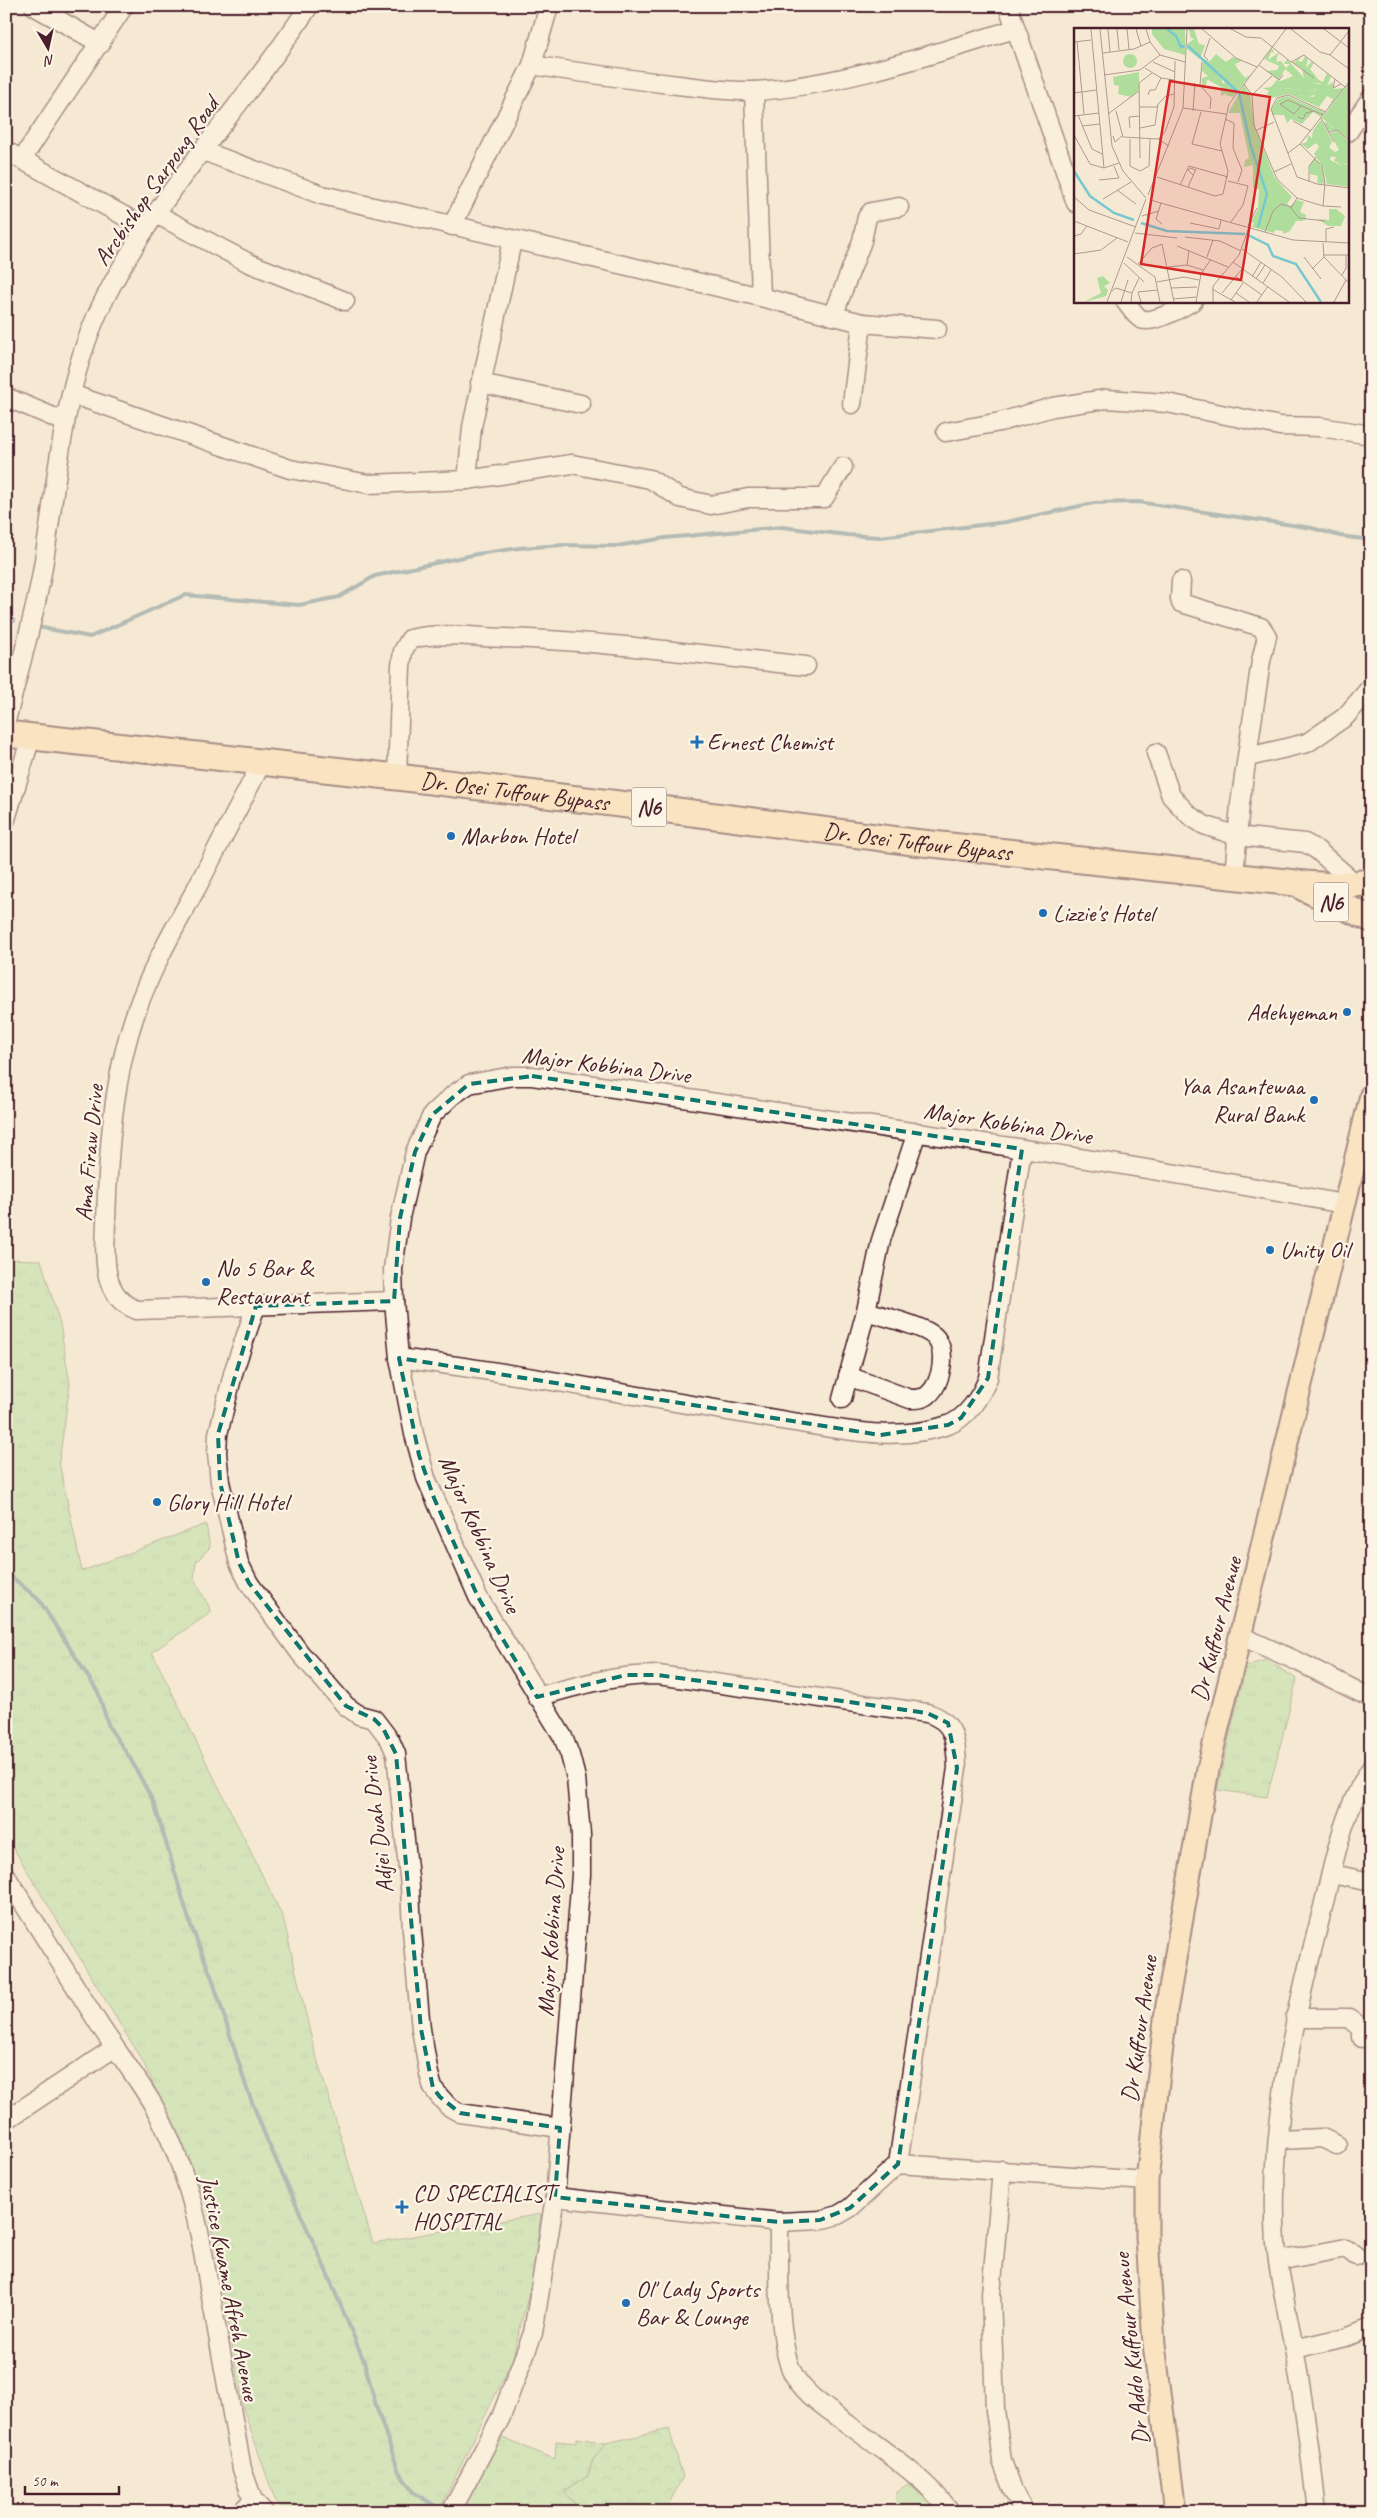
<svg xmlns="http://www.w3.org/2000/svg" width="1377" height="2518" font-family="Caveat,sans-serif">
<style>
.grass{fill:url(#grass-tufts);stroke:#7c7e64}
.forest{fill:url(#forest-crowns);stroke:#7c7e64}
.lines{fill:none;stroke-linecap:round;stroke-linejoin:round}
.stream{stroke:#65848f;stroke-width:4}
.minor-casing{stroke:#4a1f2b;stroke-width:21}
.major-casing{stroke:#4a1f2b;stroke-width:25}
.highway-casing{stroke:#4a1f2b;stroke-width:29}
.minor{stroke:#fcf5e5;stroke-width:18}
.major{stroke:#fcdcac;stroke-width:21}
.highway{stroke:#fcdcac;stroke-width:25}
.marked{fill:none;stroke:#0f766e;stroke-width:4;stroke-dasharray:10 6;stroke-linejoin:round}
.poi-dot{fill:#1f6fb2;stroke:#fcf5e5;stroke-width:2}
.labels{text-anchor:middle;stroke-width:4.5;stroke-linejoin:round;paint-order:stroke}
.shield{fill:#fcf5e5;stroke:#7f5f63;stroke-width:1}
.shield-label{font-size:22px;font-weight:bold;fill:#4a1f2b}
.street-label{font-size:24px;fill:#4a1f2b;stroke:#fcf5e5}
.poi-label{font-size:24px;fill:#4a1f2b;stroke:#fcf5e5;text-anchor:start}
.inset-river{fill:none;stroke:#77c8d1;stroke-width:2.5}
.inset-road{fill:none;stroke:#b19890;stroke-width:1}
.view{fill:#d62828;fill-opacity:0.15;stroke:#d62828;stroke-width:2.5}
.inset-edge{fill:none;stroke:#4a1f2b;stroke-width:2.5}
</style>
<defs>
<pattern id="grass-tufts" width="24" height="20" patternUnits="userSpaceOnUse" patternTransform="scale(1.25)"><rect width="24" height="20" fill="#afdd9c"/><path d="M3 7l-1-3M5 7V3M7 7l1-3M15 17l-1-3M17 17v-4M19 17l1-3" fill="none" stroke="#98bd87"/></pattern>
<pattern id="forest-crowns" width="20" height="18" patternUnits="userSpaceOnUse" patternTransform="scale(1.25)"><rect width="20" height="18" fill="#afdd9c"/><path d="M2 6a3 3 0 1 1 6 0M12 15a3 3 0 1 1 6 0" fill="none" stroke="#98bd87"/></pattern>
</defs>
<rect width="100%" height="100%" fill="#f6e9d4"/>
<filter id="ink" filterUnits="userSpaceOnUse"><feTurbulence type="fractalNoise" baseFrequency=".02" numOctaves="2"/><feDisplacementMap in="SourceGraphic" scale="10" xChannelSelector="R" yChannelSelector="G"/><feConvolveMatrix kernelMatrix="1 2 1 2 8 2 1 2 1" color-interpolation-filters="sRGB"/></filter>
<g filter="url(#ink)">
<!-- grass -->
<g class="grass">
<path d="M 6,1259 L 41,1260 L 60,1324 L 70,1384 L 59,1462 L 82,1571 L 206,1524 L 210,1547 L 196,1562 L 194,1579 L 212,1612 L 152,1652 L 283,1917 L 314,2049 L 373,2243 L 541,2214 L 533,2276 L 512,2361 L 438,2512 L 286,2512 L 275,2500 L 243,2408 L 207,2204 L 144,2064 L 6,1836 Z"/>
<path d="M 1266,1660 L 1297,1679 L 1267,1797 L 1217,1790 L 1246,1666 Z"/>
<path d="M 500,2437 L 555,2459 L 556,2441 L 577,2443 L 577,2438 L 606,2443 L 593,2460 L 587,2477 L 564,2491 L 582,2512 L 460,2512 Z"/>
<path d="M 908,2484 L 932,2503 L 936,2512 L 898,2512 L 896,2492 Z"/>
</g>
<!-- forest -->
<path class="forest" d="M 669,2429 L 683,2477 L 666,2509 L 667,2512 L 582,2512 L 564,2491 L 587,2477 L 593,2460 L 606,2443 Z"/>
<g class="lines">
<!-- stream -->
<g class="stream">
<path d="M 6,619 L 14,621"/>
<path d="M 38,627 L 90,637 L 185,595 L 299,605 L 339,597 L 375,576 L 477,554 L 519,548 L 563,545 L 617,546 L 665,538 L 782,527 L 847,535 L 880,537 L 1006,522 L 1094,503 L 1138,502 L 1312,528 L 1340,536 L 1371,540"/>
<path d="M 6,1572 L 39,1600 L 98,1692 L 109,1727 L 130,1758 L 154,1803 L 191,1926 L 212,1978 L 247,2089 L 267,2140 L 325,2268 L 364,2361 L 377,2409 L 399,2472 L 413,2492 L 437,2507"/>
</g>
<!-- minor casing -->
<g class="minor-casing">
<g id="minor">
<path d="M 34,6 L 101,44"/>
<path d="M 1008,6 L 1076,203"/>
<path d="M 532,65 C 581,73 629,79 678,85 C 703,88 729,92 754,91 C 840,86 932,54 1015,29"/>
<path d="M 754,91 L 761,297"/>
<path d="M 1348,132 L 1371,98"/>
<path d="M 6,151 L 146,228"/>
<path d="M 203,151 L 322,195 L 761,297 L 862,323 L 937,329"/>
<path d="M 22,159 L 124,6"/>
<path d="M 156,214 L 249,263 L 345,301"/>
<path d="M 452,226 L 532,65 L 549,6"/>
<path d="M 1125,301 C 1130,307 1135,316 1141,319 C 1152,325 1183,307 1193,301"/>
<path d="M 833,316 L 862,241 L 867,217 L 871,212 L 899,207"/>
<path d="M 480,383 L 581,404"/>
<path d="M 71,394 L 290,469 L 369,484 L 467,480 L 572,464 L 650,479 L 680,498 L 711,505 L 748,498 L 824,498 L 843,467"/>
<path d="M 6,397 L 65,422"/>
<path d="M 852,404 L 862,323"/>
<path d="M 946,432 L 1000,422 L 1053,407 L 1106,399 L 1167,403 L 1280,426 L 1320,427 L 1371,435"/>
<path d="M 467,480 L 472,427 L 512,241"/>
<path d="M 1181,581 L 1180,599 L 1181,603 L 1261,627 L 1267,636 L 1261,661 L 1240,804 L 1234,876"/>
<path d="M 6,721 C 18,673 32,626 41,578 C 58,483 61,383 106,296 C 160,190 245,105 309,6"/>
<path d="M 1156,753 L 1171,796 L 1189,815 L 1204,825 L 1237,836 L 1305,843 L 1317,850 L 1348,877"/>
<path d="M 1248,757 L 1307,743 L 1345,717 L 1371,687"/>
<path d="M 262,762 C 240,804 218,847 196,889 C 174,929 151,969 136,1012 C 113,1078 108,1152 106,1222 C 105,1254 100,1297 137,1310 L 394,1301"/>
<path d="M 397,777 L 401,666 L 403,651 L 410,639 C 441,632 472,637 504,638 C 605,641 705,655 806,666"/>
<path d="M 6,819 L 31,737"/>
<path d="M 256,1306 L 234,1370 L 218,1434 L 217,1453 L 220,1482 L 239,1563 L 249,1583 L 300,1653 L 346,1706 L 359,1715 L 374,1719 L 390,1740 L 396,1754 L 410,1887 L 412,1931 L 421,2029 L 429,2074 L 433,2088 L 440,2097 L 448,2106 L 460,2113 L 560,2128"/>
<path d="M 399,1358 C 475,1368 551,1380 627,1394 C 680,1403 734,1412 787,1421 C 840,1429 895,1443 948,1425 C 967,1418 981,1396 988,1378 L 1022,1149"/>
<path d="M 848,1376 L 910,1399 C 917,1399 923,1399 928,1395 C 942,1384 948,1349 934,1336 C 924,1326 881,1316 866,1311"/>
<path d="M 842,1399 L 866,1311 L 881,1240 L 917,1132"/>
<path d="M 1241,1636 L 1299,1662 L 1371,1698"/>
<path d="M 537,1697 C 580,1685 613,1675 658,1675 L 927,1713 C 955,1721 956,1741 957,1768 L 898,2164"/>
<path d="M 1332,1874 L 1371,1882"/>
<path d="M 6,1876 C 36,1924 67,1973 97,2021 C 116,2051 139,2079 156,2110 C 177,2149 191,2193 200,2236 L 242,2469 L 253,2500 L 264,2512"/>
<path d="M 1295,2018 L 1349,2018 L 1362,2028 L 1362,2038"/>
<path d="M 6,2120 L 114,2048"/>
<path d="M 1278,2140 L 1322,2138 L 1337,2145"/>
<path d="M 1002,2170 L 991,2294 L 995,2410 L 1002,2461 L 1013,2491 L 1024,2512"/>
<path d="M 555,2197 L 779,2222 L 820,2220 L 838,2215 L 850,2208 L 898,2164 L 1147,2181"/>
<path d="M 779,2222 C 779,2262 777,2330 790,2367 C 800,2393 828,2409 849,2425 C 884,2451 924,2477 951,2512"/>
<path d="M 1278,2261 L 1346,2248 L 1356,2256"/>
<path d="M 1294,2349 L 1346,2337 L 1371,2327"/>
<path d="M 241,2512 L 253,2500"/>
<path d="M 451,2512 L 501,2417 L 533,2333 L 555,2197 L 581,1875 L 581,1835 L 576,1778 L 570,1755 L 563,1737 L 478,1597 L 426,1478 L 414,1434 L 399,1358 L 394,1301 L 393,1269 L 400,1218 L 415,1152 L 432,1115 L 453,1095 L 469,1084 L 513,1076 L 532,1076 C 803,1116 1074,1153 1343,1204"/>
<path d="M 1317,2512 C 1311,2457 1304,2403 1294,2349 C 1288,2314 1279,2279 1276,2244 C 1269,2133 1292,2026 1320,1919 C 1333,1868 1341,1813 1371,1768"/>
</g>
</g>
<!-- major casing -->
<g class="major-casing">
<path id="major" d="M 1175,2512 L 1154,2344 L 1147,2237 L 1147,2181 L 1166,2011 L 1208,1769 L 1371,1095"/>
</g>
<!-- highway casing -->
<g class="highway-casing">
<g id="highway">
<path id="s1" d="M 6,734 L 397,777 L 677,811 L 913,842 L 1305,884 L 1335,886 L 1371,882"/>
<path d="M 1304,888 L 1371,919"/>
</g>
</g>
<!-- minor -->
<use href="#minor" class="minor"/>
<!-- major -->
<use href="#major" class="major"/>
<!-- highway -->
<use href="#highway" class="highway"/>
</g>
</g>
<!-- marked area -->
<path d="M0 0H1377V2518H0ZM 532,1076 L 1022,1149 L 988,1378 L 961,1418 L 948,1425 L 880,1435 L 399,1358 L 419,1455 L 434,1498 L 478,1597 L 537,1697 L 626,1675 L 658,1675 L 927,1713 L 948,1723 L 957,1768 L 898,2164 L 850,2208 L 820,2220 L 779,2222 L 555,2197 L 560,2128 L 460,2113 L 440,2097 L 433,2088 L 421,2029 L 396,1754 L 383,1728 L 374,1719 L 346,1706 L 249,1583 L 239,1563 L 220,1482 L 218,1434 L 256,1306 L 394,1301 L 400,1218 L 415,1152 L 432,1115 L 469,1084 Z" fill="#f6e9d4" fill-opacity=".55" fill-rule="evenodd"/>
<path class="marked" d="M 532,1076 L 1022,1149 L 988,1378 L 961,1418 L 948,1425 L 880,1435 L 399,1358 L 419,1455 L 434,1498 L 478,1597 L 537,1697 L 626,1675 L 658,1675 L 927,1713 L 948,1723 L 957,1768 L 898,2164 L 850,2208 L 820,2220 L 779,2222 L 555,2197 L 560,2128 L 460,2113 L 440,2097 L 433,2088 L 421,2029 L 396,1754 L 383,1728 L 374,1719 L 346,1706 L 249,1583 L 239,1563 L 220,1482 L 218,1434 L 256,1306 L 394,1301 L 400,1218 L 415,1152 L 432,1115 L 469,1084 Z"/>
<!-- markers -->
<g class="poi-dot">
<path d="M694.5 734.5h5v5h5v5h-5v5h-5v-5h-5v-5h5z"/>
<circle cx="451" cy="836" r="5"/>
<circle cx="1043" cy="913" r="5"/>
<circle cx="1347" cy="1012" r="5"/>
<circle cx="1314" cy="1100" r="5"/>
<circle cx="1270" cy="1250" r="5"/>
<circle cx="206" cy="1282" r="5"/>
<circle cx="157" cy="1502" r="5"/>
<path d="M399.5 2199.5h5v5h5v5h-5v5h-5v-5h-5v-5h5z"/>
<circle cx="626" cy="2303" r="5"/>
</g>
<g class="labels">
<!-- shield labels -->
<g class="shield">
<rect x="631.5" y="787.5" width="35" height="39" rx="4"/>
<rect x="1313.5" y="882.5" width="35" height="39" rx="4"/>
</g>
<g class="shield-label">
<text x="649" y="815">N6</text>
<text x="1331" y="910">N6</text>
</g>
<!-- street labels -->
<g class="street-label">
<text transform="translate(156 181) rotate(-55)" y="8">Arcbishop Sarpong Road</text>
<text dy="8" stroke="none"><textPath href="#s1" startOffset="512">Dr. Osei Tuffour Bypass</textPath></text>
<text dy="8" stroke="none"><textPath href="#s1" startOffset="918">Dr. Osei Tuffour Bypass</textPath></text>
<text transform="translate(606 1065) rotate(7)" y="8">Major Kobbina Drive</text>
<text transform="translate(1008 1123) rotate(9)" y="8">Major Kobbina Drive</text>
<text transform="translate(89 1153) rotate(-85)" y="8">Ama Firaw Drive</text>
<text transform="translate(480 1534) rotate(66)" y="8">Major Kobbina Drive</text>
<text transform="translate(1216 1629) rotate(-76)" y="8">Dr Kuffour Avenue</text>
<text transform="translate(377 1825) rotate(-97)" y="8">Adjei Duah Drive</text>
<text transform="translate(551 1932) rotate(-86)" y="8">Major Kobbina Drive</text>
<text transform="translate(1139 2029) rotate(-82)" y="8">Dr Kuffour Avenue</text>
<text transform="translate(230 2288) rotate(79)" y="8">Justice Kwame Afreh Avenue</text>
<text transform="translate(1131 2349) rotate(-96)" y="8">Dr Addo Kuffour Avenue</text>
</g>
<!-- poi labels -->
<g class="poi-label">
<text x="707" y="750">Ernest Chemist</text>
<text x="461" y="844">Marbon Hotel</text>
<text x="1053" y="921">Lizzie's Hotel</text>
<text x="1337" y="1020" text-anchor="end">Adehyeman</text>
<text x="1304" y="1094" text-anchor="end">Yaa Asantewaa<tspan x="1304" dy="28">Rural Bank</tspan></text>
<text x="1280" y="1258">Unity Oil</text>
<text x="216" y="1276">No 5 Bar &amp;<tspan x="216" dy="28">Restaurant</tspan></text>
<text x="167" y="1510">Glory Hill Hotel</text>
<text x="413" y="2201">CD SPECIALIST<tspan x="413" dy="28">HOSPITAL</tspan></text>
<text x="636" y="2297">Ol' Lady Sports<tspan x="636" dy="28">Bar &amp; Lounge</tspan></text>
</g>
</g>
<!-- overview -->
<g transform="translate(1074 28)">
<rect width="275" height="275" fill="#f6e9d4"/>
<path d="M 78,1 L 111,1 L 111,27 L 90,21 L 78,6 ZM 115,1 L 120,1 L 125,16 L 131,17 L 126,31 L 113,21 L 113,16 L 120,11 L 117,10 ZM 198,20 L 200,25 L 197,24 L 194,32 L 204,25 L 208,28 L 204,26 L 202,34 L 207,33 L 212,40 L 216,36 L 210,36 L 213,31 L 230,50 L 228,41 L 219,35 L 228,27 L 224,33 L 228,34 L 231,28 L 234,30 L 232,40 L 238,33 L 240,35 L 236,41 L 247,55 L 238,55 L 243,66 L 233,69 L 224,66 L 240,63 L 208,60 L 199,70 L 193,66 L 195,63 L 189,60 L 197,59 L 203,52 L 207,53 L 219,48 L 211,41 L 205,52 L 192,43 L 203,42 L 205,38 L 190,31 ZM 142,26 L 152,34 L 159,29 L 168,33 L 161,36 L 163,40 L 171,50 L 177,46 L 159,69 L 151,67 L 155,64 L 147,47 L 144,51 L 133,52 L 131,60 L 128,59 L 128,50 L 134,48 L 128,43 L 129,31 L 136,33 ZM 65,44 L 65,62 L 57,69 L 44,66 L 45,58 L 40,57 L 39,49 ZM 275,55 L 275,111 L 263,102 L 254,103 L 250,95 L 253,94 L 260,101 L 252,89 ZM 170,57 L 176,67 L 181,100 L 201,150 L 218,169 L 213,176 L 216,178 L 223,172 L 230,174 L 226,184 L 232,187 L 231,192 L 227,191 L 231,193 L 222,193 L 216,203 L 209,206 L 209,203 L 201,202 L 200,205 L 178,199 L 180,195 L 177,194 L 184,181 L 185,161 L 179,160 L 179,137 L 170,139 L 171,132 L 175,130 L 166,85 L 154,85 ZM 213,68 L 250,84 L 247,89 L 239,84 L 228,96 L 217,91 L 213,95 L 210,87 L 198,87 L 198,80 L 204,71 ZM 247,92 L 258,113 L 257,117 L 239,102 ZM 263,103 L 275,113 L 274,136 L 263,133 L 269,138 L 260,133 L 262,129 L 251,128 L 250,125 L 250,115 L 261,124 L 265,122 L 256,105 ZM 241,130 L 248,140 L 251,156 L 243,155 L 244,148 L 236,146 L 236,137 ZM 255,181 L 262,181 L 271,188 L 267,198 L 254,198 L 244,191 L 255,192 Z" fill="#afdd9c"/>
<path d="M 253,45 L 257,49 L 253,58 L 258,54 L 260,61 L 270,60 L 252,83 L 259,71 L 253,68 L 245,79 L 214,66 L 199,70 L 208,60 L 240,63 L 224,67 L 240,69 L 242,61 L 237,59 L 238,55 L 247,56 L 243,51 L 249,54 ZM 149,47 L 148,55 L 153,56 L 155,64 L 147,68 L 147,59 L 134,52 ZM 275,55 L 254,91 L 261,101 L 248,90 ZM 239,102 L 256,116 L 255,122 L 250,116 L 251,128 L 257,128 L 256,132 L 268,138 L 262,131 L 273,137 L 275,131 L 275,159 L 253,156 L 249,139 L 240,126 L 245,119 L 242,115 L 234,121 L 227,116 L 233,114 L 234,107 L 238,110 ZM 29,248 L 36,255 L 30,258 L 34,262 L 32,268 L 10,274 L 27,265 L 23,250 Z" fill="#afdd9c"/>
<path d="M49 33a7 7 0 1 1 14 0a7 7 0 1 1-14 0Z" fill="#afdd9c"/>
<path class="inset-river" d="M 93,1 L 102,8 L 107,19 L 111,18M 114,18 L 163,63M 165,65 L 177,119 L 193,166 L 184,199M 0,143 L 16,168 L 40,185 L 60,192M 67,195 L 93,203 L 171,206M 174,207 L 194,217 L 199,228 L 222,236 L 247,274"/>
<path class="inset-road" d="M 17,1 L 30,140M 26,1 L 38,118 L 49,143 L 72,170M 34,1 L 36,24M 43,1 L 45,22M 53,1 L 55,21M 62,1 L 67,18M 72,1 L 76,14 L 86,27 L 111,34M 128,1 L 162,30 L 183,39M 157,1 L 172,9 L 187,10 L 217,34 L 230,27 L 271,59M 217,1 L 246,24 L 256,27 L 275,41M 250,1 L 275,20M 3,13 L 10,86M 0,14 L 17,12M 29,25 L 60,21 L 76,14M 256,27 L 275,3M 134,32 L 130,28 L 136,10M 79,34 L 101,44M 128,34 L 126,57 L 137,70 L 136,81M 218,34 L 240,50M 185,37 L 205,52 L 209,47M 71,40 L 87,50 L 100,52M 30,47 L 66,42 L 86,27M 261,51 L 259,60 L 267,56M 170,56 L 178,67 L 180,97 L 203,151 L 223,170 L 249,178 L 251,155 L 248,138 L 226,116M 0,65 L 22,62M 74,67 L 76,62 L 81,62 L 87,50M 178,67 L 198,48M 227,78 L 220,86 L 206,76 L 214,72 L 239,83M 66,79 L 84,79M 109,80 L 152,86M 42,83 L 49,109 L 84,111 L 95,118M 119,83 L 121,55M 127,84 L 118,116 L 148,123M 252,84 L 214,67 L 203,70 L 197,81 L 223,149 L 243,156 L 275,160M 34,86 L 65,63M 4,87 L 18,121 L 28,126M 0,88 L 25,85M 224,89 L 229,91 L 232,85 L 240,83 L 250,87M 247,90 L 260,114M 151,91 L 160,95 L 159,120 L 168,142 L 164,154M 219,93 L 237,103M 8,98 L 26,96M 56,100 L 55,89 L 66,88M 66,100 L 81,97 L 84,76 L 92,68 L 100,66M 183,102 L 200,94M 255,104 L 263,102 L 275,112M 0,107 L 16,136 L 30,140 L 45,135M 39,108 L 41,114 L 48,108M 56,111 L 56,138 L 66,143 L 75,138 L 76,111M 84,111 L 91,104 L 100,79 L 101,33M 214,125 L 226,116 L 275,54M 66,130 L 65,55 L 78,45M 200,144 L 217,136M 119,147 L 114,142 L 117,140 L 121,142M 83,149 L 141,168 L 149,166 L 154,143 L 146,116 L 155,76 L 212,1M 25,152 L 45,150 L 40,138M 154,153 L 174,158 L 169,177 L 157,194M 235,154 L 235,138 L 242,129M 106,157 L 115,138 L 154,149M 114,159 L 122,141M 43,162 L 62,176M 74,167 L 109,80 L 113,1M 0,169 L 15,182 L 62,199M 223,170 L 217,180 L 225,190 L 251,193M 29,171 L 57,154M 76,172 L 219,212 L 275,215M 87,175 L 82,191 L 88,196M 249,178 L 267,179M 68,188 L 85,183M 0,193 L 54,214M 116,195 L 145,201 L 147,192M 174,198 L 183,180M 191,204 L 199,183 L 207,176 L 217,179M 61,205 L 103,210M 0,208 L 7,206 L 13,198M 111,209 L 146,213 L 167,223M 252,214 L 252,201 L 260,199M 249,215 L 250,229 L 275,255M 103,218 L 154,239M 168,221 L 208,249 L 232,274M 0,226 L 27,222 L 43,210M 249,227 L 275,227M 53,229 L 81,249 L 86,274M 133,229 L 139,212M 230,229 L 247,251M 159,234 L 215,274M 50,235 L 70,254M 64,236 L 78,220 L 88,216 L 100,274M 113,237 L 115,222M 94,239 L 113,237 L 129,242M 238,241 L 250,229M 268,247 L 272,240 L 272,227M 161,248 L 188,267M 178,249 L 187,234M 182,251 L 191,237M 83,254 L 110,249 L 125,252M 189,255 L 197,242M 97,260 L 123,259M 138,261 L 161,274M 38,263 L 42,260 L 58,265 L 57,274M 58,265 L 65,250M 148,265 L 168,241M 162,265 L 175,274M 99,271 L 122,269M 157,272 L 169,255M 33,274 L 72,171M 47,274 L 54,252M 67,274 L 64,264 L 84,262M 122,274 L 127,246 L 137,231M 139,274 L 139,258 L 165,227 L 175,199M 183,274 L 194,258M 260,274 L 272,252"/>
<path class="view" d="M 96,53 L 196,69 L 167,252 L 67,236 Z"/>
<rect width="275" height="275" class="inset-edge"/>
</g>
<!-- margin -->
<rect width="1377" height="2518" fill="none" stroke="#fcf5e5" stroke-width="25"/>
<rect x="12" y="12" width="1352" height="2493" fill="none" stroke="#4a1f2b" stroke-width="2" filter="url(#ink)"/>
<!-- north arrow -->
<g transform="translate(48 48) rotate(171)" stroke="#fcf5e5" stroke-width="4" paint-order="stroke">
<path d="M0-4L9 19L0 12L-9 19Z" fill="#4a1f2b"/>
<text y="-8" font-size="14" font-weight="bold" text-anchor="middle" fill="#4a1f2b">N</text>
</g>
<!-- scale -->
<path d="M25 2486v8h94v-8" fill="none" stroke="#4a1f2b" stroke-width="2.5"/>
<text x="32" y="2486" font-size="15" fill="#4a1f2b" stroke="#fcf5e5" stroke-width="4" paint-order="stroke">50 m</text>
</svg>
